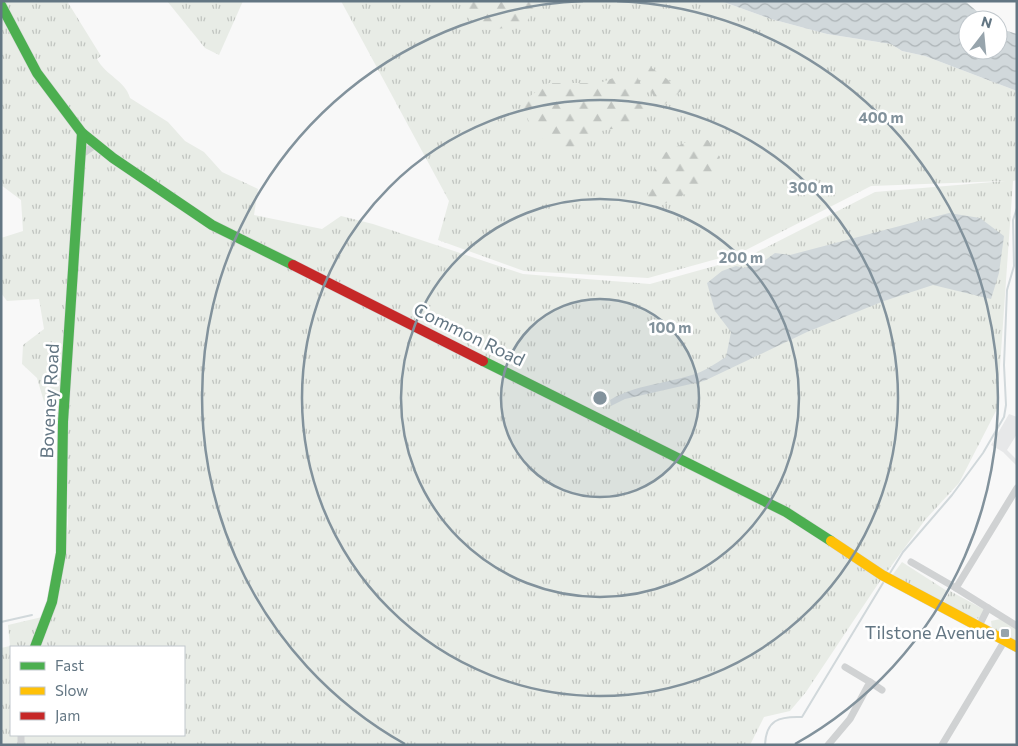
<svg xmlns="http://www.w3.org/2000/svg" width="1018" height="746" font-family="Commissioner,sans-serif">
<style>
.built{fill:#e7e8e9}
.grass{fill:url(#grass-tufts);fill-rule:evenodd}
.forest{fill:url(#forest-firs)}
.water{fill:url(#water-waves)}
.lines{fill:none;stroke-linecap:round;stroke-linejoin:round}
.stream{stroke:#d1d8db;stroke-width:2}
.fast-casing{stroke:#d5d6d7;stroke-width:11}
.slow-casing{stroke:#d5d6d7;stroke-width:11}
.jam-casing{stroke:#d5d6d7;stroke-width:11}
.street{stroke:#d0d2d3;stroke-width:7}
.fast{stroke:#4caf50;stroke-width:10}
.slow{stroke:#ffc107;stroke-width:10}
.jam{stroke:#c62828;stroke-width:10}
.ring{fill:none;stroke:#82929c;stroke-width:2.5}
.poi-dot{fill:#97a4ac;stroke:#fff;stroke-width:2}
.labels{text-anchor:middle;stroke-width:5;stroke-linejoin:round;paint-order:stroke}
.street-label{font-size:18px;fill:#637683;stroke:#fff}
.poi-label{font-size:18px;fill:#637683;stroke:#fff;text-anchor:end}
.centre{fill:#82929c;stroke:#fff;stroke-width:2.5}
.ring-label{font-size:15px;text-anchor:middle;font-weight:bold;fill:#82929c;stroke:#fff;stroke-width:5;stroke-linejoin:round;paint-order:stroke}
</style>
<defs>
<pattern id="grass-tufts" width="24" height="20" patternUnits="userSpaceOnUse" patternTransform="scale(1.25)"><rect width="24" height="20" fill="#e8ece6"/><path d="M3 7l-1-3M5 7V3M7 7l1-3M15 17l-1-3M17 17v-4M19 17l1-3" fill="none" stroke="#c0c4c0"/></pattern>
<pattern id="forest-firs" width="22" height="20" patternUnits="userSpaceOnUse" patternTransform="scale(1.25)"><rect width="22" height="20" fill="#e8ece6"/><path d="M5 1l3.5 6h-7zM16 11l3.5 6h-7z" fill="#c0c4c0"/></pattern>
<pattern id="water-waves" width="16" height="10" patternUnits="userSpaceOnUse" patternTransform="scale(1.25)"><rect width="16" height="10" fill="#d1d8db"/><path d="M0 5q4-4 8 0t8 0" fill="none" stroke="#adb4b7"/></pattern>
</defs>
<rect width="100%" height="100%" fill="#f8f8f8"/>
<!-- built -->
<path class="built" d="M 1009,414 L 1017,417 L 1017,434 L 1007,450 L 1017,460 L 1017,466 L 1003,452 L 991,445 Z"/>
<!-- grass -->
<g class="grass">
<path d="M 1,1 L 67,1 L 101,56 L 97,59 C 106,76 125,80 130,98 L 168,122 L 185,141 L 204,152 L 222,172 L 258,189 L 254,215 L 322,229 L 341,216 L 373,224 L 523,274 L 650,284 L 747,257 L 875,192 L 1005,181 L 871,186 L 742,252 L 648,278 L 524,271 L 438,240 L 449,201 L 341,1 L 721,1 L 771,19 L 827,34 L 891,44 L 902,51 L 925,56 L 1017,91 L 1017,180 L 1013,181 L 997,409 L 959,483 L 925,520 L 878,584 L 806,692 L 790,711 L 764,717 L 750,745 L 1,745 L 1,648 L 10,646 L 8,625 L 42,617 L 57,602 L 68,524 L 66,422 L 50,422 L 37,378 L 22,364 L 23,345 L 44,329 L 39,299 L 7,301 L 1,293 L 1,238 L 23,231 L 21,200 L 1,185 ZM 11,647 L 184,647 L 184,735 L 11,735 Z"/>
<path d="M 167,1 L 243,1 L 219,55 L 205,48 Z"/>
<path d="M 902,562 L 947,591 L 943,602 L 891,577 Z"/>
<path d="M 950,591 L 985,610 L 981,618 L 974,619 L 943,603 Z"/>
<path d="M 1000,619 L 1017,629 L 1017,642 L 992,629 L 991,621 Z"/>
</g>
<!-- forest -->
<g class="forest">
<path d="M 464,1 L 536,1 L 538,3 L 524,26 L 486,30 L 464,15 Z"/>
<path d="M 649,66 L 682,90 L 660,108 L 638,67 Z"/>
<path d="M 634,70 L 643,89 L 658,110 L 617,128 L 596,132 L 566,152 L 535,134 L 520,103 L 549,83 L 600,83 Z"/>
<path d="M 708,140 L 720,157 L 714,176 L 690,192 L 644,213 L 650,184 L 660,155 L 684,143 Z"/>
</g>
<!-- water -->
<g class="water">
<path d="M 721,1 L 965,1 L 987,20 L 968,20 L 968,50 L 998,50 L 998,28 L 1017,34 L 1017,91 L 925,56 L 902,51 L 891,44 L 827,34 L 771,19 Z"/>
<path d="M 949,213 L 980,218 L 1004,236 L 999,273 L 991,299 L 933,285 L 884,301 L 807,332 L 704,381 L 625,399 L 611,406 L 610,400 C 635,385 664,384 692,375 C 704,372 716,363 726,357 L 731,332 L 715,311 L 707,283 L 722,271 L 736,266 L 744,268 L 760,264 L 775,253 L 790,255 Z"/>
</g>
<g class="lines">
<!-- stream -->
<g class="stream">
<path d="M 890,573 L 903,552 L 952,495 L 983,453 L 1004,417 L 1006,405 L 1004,365 L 1007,290 L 1014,266 L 1013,220 L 1017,208"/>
<path d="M 1,622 L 32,615"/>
<path d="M 765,745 C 766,720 779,716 802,717 L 883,583"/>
</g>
<!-- fast casing -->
<g class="fast-casing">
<g id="fast">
<path d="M 1,5 L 37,73 L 82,133 L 113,158 L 212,225 L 293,265"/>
<path d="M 483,361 L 786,512 L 831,541"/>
<path d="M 35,647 L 52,602 L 61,553 L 63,422 L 82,133"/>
</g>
</g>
<!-- slow casing -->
<g class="slow-casing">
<path id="slow" d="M 831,541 L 882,575 L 1017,647"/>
</g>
<!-- jam casing -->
<g class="jam-casing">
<path id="jam" d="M 293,265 L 483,361"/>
</g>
<!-- street -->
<g class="street">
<path d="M 82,154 L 95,145"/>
<path d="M 1017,488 L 956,588 L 1017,626"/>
<path d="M 911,562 L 956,588"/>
<path d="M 979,626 L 988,608"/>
<path d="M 870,682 L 882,690"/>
<path d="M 21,745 L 21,735"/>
<path d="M 828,745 L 850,719 L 870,682 L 845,667"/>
<path d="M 942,745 L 1005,640"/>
</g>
<!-- fast -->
<use href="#fast" class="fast"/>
<!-- slow -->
<use href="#slow" class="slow"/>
<!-- jam -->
<use href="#jam" class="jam"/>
</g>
<!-- distance rings -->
<circle cx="600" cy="398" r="99" fill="#82929c" fill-opacity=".12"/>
<g class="ring">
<circle cx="600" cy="398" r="99"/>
<circle cx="600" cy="398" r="199"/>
<circle cx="600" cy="398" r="298"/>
<path d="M405 744A397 397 0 0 1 583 1M617 1A397 397 0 0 1 795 744"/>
</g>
<!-- markers -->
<rect class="poi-dot" x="1000" y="628" width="10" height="10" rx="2.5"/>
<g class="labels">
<!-- street labels -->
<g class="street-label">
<text transform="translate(469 335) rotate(26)" y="6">Common Road</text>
<text transform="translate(50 401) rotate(-87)" y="6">Boveney Road</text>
</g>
<!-- poi labels -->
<g class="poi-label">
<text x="995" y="639">Tilstone Avenue</text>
</g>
</g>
<circle cx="600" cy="398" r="8" class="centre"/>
<g class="ring-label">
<text x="881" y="123">400 m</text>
<text x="811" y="193">300 m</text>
<text x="741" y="263">200 m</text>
<text x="670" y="333">100 m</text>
</g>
<!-- border -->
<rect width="1018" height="746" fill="none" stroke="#637683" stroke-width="5"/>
<!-- legend -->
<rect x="10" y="646" width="175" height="90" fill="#ffffff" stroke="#c1c8cd"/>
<rect x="20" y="662" width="25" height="8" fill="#4caf50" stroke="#c1c8cd"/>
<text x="55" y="671" font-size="15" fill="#637683">Fast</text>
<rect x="20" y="687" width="25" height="8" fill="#ffc107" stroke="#c1c8cd"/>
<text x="55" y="696" font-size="15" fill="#637683">Slow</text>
<rect x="20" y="712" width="25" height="8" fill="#c62828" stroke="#c1c8cd"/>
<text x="55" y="721" font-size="15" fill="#637683">Jam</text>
<!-- north arrow -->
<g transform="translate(983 35) rotate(16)"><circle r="24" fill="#ffffff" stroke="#c1c8cd"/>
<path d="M0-4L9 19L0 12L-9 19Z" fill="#97a4ac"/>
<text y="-8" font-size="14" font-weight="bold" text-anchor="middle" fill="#637683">N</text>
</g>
</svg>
